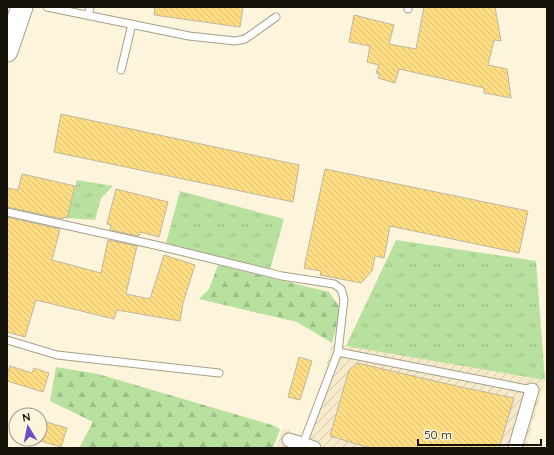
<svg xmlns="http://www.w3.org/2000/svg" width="554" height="455" font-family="Quicksand,sans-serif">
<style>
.industrial{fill:url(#industrial-furrows)}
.grass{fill:url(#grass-tufts)}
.forest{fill:url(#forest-firs)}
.building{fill:url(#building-back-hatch);stroke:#bfb6a0}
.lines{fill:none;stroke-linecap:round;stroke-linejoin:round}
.service-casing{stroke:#a79f89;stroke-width:9}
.minor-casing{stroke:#a79f89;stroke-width:15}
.primary-casing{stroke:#a79f89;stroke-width:23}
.service{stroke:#fff;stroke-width:7}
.minor{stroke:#fff;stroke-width:13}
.primary{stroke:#fff;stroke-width:21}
</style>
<defs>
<pattern id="industrial-furrows" width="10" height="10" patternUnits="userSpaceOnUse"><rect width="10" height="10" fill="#f6eacb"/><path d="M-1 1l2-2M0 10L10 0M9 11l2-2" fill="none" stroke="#d2c8ad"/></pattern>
<pattern id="grass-tufts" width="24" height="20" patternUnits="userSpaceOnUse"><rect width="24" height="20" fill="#b8e1a0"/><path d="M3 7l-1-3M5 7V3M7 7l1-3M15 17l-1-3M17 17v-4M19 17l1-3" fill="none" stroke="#9dc088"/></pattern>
<pattern id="forest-firs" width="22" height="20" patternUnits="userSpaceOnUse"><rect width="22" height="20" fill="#b8e1a0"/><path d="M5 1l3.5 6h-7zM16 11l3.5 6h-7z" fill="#9dc088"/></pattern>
<pattern id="building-back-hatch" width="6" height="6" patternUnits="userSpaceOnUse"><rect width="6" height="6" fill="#ffdd83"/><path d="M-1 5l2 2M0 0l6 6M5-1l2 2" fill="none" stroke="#dabd70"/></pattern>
</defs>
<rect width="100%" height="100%" fill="#fdf4dc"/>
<!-- industrial -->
<path class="industrial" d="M 332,343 L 545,380 L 526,448 L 276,448 L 283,429 L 309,439 Z"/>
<!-- grass -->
<g class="grass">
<path d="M 77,180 L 113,186 L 101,198 L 95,220 L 67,218 Z"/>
<path d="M 180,191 L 284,219 L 270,270 L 166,243 Z"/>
<path d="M 396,240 L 536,261 L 545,380 L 346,346 Z"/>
</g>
<!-- forest -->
<g class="forest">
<path d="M 218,265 L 329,292 L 339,306 L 339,317 L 332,343 L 297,322 L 199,299 L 209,289 Z"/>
<path d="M 56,367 L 98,374 L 272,425 L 280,429 L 273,448 L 79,448 L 93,422 L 50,401 Z"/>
</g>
<!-- building -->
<g class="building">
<path d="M 155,7 L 243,7 L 240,27 L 154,15 Z"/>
<path d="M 424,7 L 495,7 L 501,41 L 494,40 L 488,65 L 507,69 L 511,98 L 484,93 L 484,88 L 399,69 L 395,83 L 378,78 L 380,74 L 376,73 L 379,65 L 367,62 L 370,46 L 349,42 L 354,15 L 394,25 L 389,44 L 416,49 Z"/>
<path d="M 61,114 L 299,165 L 293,202 L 54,152 Z"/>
<path d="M 325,169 L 528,211 L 519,253 L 390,226 L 384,258 L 375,256 L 372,271 L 361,283 L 320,275 L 321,271 L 304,268 Z"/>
<path d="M 22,174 L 75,186 L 67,218 L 64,217 L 63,219 L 7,207 L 7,188 L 18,190 Z"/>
<path d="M 116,189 L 168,202 L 159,237 L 140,232 L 139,236 L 110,230 L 111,225 L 107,224 Z"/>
<path d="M 7,217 L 60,229 L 52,260 L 101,273 L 108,240 L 137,246 L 126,294 L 150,299 L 164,255 L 195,265 L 183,303 L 180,321 L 117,310 L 114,319 L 36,300 L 25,337 L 7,332 Z"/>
<path d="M 299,357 L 312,361 L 300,400 L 288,397 Z"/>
<path d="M 357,363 L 456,386 L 514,398 L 499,448 L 370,448 L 330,436 L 349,370 Z"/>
<path d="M 10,366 L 32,373 L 34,368 L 49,373 L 43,392 L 7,381 L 7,375 Z"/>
<path d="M 40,420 L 67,428 L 61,447 L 34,439 L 40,439 Z"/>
</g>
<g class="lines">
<!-- service casing -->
<g class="service-casing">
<g id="service">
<path d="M 47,7 L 189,36 L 235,41 L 245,39 L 276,17"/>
<path d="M 408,9 L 408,7"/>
<path d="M 88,15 L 90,7"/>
<path d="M 121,70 L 132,24"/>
<path d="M 7,212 L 155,245 L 282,276 L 334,284 L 341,289 L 344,299 L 338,352 L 303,444"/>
<path d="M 7,340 L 57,355 L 219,373"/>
<path d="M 338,352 L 532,390"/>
</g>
</g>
<!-- minor casing -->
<g class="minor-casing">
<g id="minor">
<path d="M 289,440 L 314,448"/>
<path d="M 515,448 L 532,390"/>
</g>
</g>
<!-- primary casing -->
<g class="primary-casing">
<path id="primary" d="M 7,51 L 22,7"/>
</g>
<!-- service -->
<use href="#service" class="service"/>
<!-- minor -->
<use href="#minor" class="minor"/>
<!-- primary -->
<use href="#primary" class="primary"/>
</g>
<!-- border -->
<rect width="554" height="455" fill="none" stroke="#141109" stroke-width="16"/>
<!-- north arrow -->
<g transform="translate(28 427) rotate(350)"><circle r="19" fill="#fdf4dc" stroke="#a09988"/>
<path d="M0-3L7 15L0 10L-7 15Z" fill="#674fc9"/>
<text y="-6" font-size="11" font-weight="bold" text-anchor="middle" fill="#141109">N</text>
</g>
<!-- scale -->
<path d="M418 439v6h123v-6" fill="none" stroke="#141109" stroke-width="2"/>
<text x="424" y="439" font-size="12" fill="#141109" stroke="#fdf4dc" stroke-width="3" paint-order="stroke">50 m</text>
</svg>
